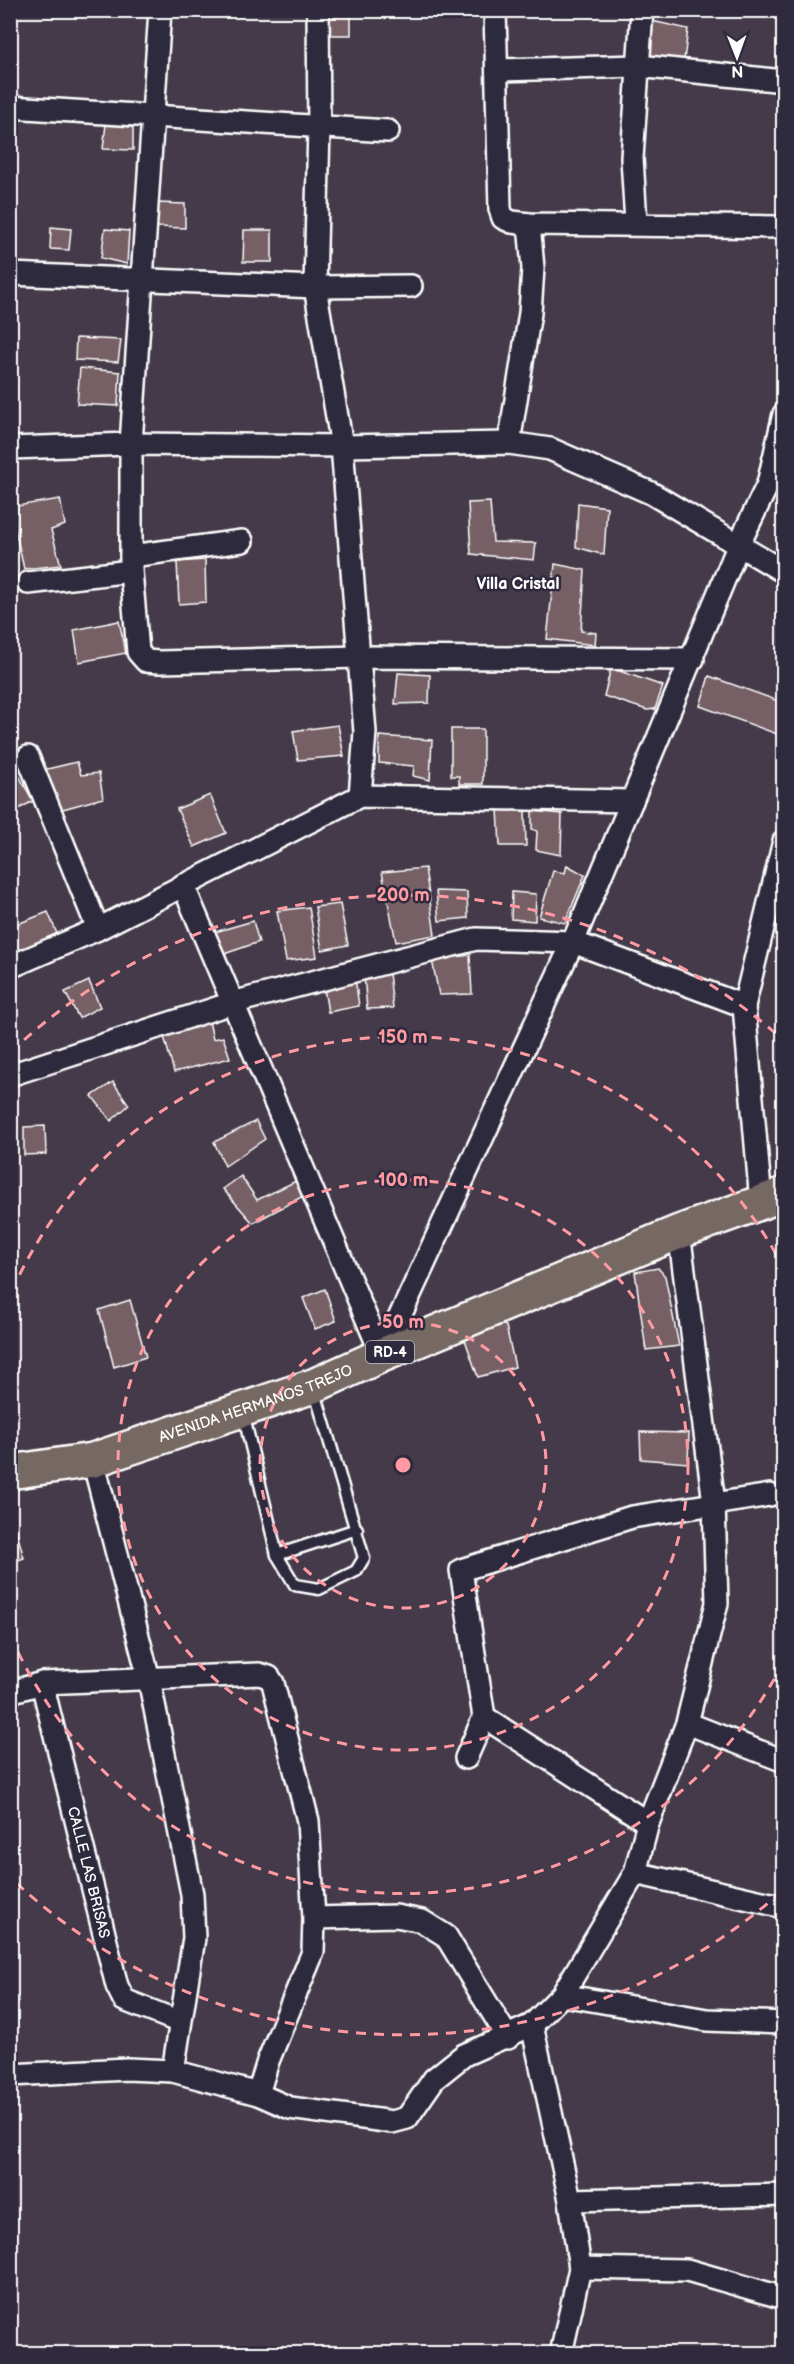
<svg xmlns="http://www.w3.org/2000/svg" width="794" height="2364" font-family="'Balsamiq Sans',sans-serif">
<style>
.building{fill:#776165;stroke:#fff;stroke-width:1.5}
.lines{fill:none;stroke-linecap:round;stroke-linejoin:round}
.service-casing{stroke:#fff;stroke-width:15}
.minor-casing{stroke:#fff;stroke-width:26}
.primary-casing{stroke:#fff;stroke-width:38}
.service{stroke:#2f2a3d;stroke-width:10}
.minor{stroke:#2f2a3d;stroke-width:21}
.primary{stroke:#766864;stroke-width:33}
.ring{fill:none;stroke:#ff9aa2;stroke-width:3;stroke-dasharray:10 8}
.labels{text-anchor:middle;stroke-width:5;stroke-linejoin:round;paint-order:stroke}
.shield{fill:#2f2a3d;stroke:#c1bfc5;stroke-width:1.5}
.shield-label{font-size:14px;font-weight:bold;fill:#fff}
.street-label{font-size:15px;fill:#fff;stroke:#2f2a3d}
.neighbourhood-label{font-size:16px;font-weight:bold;fill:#fff;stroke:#2f2a3d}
.centre{fill:#ff9aa2;stroke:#2f2a3d;stroke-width:3}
.ring-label{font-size:18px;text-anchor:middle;font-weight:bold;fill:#ff9aa2;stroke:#2f2a3d;stroke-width:5;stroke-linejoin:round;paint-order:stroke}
</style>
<rect width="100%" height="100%" fill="#453a49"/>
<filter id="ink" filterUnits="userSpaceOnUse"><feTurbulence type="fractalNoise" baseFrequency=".0167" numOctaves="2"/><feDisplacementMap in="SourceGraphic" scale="12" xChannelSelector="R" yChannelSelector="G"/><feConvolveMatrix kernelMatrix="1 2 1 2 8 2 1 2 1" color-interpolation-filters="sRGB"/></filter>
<g filter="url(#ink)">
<!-- building -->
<g class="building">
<path d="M 324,10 L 351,10 L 351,35 L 325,35 Z"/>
<path d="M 652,21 L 688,29 L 684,60 L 650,56 Z"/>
<path d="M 106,124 L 133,127 L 133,150 L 103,149 Z"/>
<path d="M 157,203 L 185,204 L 185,228 L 157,227 Z"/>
<path d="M 51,227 L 71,229 L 69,250 L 50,249 Z"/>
<path d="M 105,229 L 129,231 L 127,264 L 101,258 Z"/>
<path d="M 244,230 L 272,230 L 272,262 L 243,262 Z"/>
<path d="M 76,338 L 121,340 L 118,362 L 75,360 Z"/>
<path d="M 80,368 L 120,372 L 118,406 L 77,404 Z"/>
<path d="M 60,499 L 65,525 L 51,530 L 61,565 L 24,569 L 10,507 Z"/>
<path d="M 490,502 L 493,542 L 536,543 L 534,560 L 471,554 L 468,503 Z"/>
<path d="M 578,503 L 607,507 L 604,555 L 576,547 Z"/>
<path d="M 205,560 L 206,602 L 179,604 L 177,562 Z"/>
<path d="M 555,564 L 585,570 L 581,631 L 596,633 L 595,645 L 547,639 Z"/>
<path d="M 119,621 L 126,653 L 79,662 L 74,630 Z"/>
<path d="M 611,668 L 663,686 L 655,709 L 647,710 L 604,696 Z"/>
<path d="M 398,673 L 430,675 L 429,703 L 395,704 Z"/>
<path d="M 709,676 L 784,703 L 777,734 L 700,706 Z"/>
<path d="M 338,725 L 344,756 L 298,760 L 293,731 Z"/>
<path d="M 451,729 L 483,729 L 483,784 L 459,784 L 459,776 L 451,776 Z"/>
<path d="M 379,736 L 432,740 L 430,780 L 413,776 L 414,766 L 379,763 Z"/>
<path d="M 77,762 L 81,775 L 99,773 L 103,798 L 59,810 L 43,770 Z"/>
<path d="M 18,774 L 33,801 L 10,814 L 10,778 Z"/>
<path d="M 210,795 L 226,833 L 194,847 L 177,809 Z"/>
<path d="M 498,809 L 525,811 L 526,846 L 500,846 Z"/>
<path d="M 532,811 L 562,814 L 561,855 L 536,850 L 537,831 L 532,829 Z"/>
<path d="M 567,865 L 585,875 L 565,923 L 539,917 L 553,871 L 565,873 Z"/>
<path d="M 425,868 L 435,935 L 396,942 L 382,872 Z"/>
<path d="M 436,891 L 467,892 L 468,918 L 439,921 Z"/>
<path d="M 512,892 L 536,894 L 535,921 L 511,919 Z"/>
<path d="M 340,904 L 348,945 L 322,950 L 315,907 Z"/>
<path d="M 309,907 L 317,957 L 286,961 L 277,911 Z"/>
<path d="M 48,912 L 58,936 L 20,953 L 10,927 Z"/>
<path d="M 253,921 L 259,942 L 224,954 L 215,932 Z"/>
<path d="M 470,955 L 472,994 L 439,995 L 432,960 Z"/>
<path d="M 389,973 L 393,1008 L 367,1009 L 364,976 Z"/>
<path d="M 355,978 L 359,1006 L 328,1012 L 323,983 Z"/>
<path d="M 89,981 L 100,1007 L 79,1018 L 65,992 Z"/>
<path d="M 209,1021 L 213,1039 L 223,1037 L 230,1058 L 174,1072 L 163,1033 Z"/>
<path d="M 113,1082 L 129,1105 L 111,1121 L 92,1096 Z"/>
<path d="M 256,1121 L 265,1139 L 225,1166 L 214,1142 Z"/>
<path d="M 45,1126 L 46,1154 L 24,1155 L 24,1127 Z"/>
<path d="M 241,1176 L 257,1200 L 300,1179 L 307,1194 L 253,1223 L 223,1189 Z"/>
<path d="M 658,1268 L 665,1276 L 679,1346 L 646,1350 L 635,1272 Z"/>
<path d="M 325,1289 L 336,1321 L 315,1329 L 303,1298 Z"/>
<path d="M 130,1300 L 146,1357 L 114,1367 L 99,1310 Z"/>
<path d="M 498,1322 L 506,1326 L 515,1367 L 478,1377 L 463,1334 Z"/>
<path d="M 640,1432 L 689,1433 L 688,1463 L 641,1459 Z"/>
<path d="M 10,1508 L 24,1558 L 10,1563 Z"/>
</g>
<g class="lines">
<!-- service casing -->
<g class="service-casing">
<g id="service">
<path d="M 243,1413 L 277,1555 L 295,1585 L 319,1589 L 356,1571 L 364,1558 L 314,1389"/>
<path d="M 277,1555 L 357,1529"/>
</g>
</g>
<!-- minor casing -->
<g class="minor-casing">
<g id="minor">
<path d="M 160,10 L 131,444 L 131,571 L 138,652 L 146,661 L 159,662 L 360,657 L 693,659"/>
<path d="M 318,10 L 319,127 L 315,287 L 342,446 L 365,732 L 360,796"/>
<path d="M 495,10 L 500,209 L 503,218 L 512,222 L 529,224 L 784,227"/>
<path d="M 497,70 L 638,66 L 784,81"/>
<path d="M 10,107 L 388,131"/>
<path d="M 636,223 L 632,158 L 642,10"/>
<path d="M 10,274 L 315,287 L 411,286"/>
<path d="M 509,443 L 530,313 L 533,268 L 529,224"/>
<path d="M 10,448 L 131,444 L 342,446 L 509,443 L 550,449 L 651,493 L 784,572"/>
<path d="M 131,556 L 242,541"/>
<path d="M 28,583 L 131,571"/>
<path d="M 28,757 L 98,929"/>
<path d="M 183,885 L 382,1355"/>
<path d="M 10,967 L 98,929 L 360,796 L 632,801"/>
<path d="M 10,1075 L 232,1003 L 476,939 L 573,942 L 744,1006"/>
<path d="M 761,1202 L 744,1006 L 784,841"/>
<path d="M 382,1355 L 573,942 L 739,544 L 768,484 L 784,414"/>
<path d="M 93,1460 L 149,1679 L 192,1894 L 194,1938 L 173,2071"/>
<path id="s1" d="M 42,1683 L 117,1986 L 124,2000 L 180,2022"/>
<path d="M 10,1692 L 42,1683 L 259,1674 L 269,1677 L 273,1683 L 308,1821 L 314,1918 L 313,1952 L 268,2061 L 258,2094"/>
<path d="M 484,1717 L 648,1823"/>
<path d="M 687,1723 L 784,1761"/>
<path d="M 466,1758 L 484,1717 L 461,1570 L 632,1517 L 770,1495"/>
<path d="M 635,1873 L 784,1907"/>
<path d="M 314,1918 L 396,1916 L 422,1921 L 446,1936 L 508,2038"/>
<path d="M 562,1995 L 707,2020 L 784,2023"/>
<path d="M 532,2025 L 570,2200 L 580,2268 L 561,2354"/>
<path d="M 10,2075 L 127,2069 L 173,2071 L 258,2094 L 290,2108 L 392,2122 L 407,2118 L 434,2079 L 464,2055 L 532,2025 L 562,1995 L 635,1873 L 648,1823 L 687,1723 L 717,1603 L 714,1503 L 679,1232"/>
<path d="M 570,2200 L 784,2195"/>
<path d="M 580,2268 L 687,2270 L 784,2298"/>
</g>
</g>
<!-- primary casing -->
<g class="primary-casing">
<g id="primary">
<path id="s2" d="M 10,1472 L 93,1460 L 313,1386 L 382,1355 L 679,1232 L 784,1194"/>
</g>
</g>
<!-- service -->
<use href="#service" class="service"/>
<!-- minor -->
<use href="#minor" class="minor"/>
<!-- primary -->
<use href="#primary" class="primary"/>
</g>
</g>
<!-- distance rings -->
<g class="ring">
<circle cx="403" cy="1465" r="143"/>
<circle cx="403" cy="1465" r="285"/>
<path d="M783 1663A428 428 0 0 1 12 1639M12 1291A428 428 0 0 1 783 1267"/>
<path d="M781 1892A570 570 0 0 1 11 1878M11 1052A570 570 0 0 1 781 1038"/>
</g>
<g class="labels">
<!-- shield labels -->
<rect class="shield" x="366" y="1341" width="48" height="22" rx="4.5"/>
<g class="shield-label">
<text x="390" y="1357">RD-4</text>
</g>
<!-- street labels -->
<g class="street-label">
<text dy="5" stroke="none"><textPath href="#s2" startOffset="256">AVENIDA HERMANOS TREJO</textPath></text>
<text dy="5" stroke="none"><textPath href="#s1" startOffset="195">CALLE LAS BRISAS</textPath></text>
</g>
<!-- neighbourhood labels -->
<g class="neighbourhood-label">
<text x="518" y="589">Villa Cristal</text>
</g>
</g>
<circle cx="403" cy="1465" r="9" class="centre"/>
<g class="ring-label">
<text x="403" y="901">200 m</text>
<text x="403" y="1043">150 m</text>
<text x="403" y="1186">100 m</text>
<text x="403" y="1328">50 m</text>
</g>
<!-- margin -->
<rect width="794" height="2364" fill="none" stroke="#2f2a3d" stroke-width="36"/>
<rect x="18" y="18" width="758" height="2328" fill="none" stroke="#fff" stroke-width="2" filter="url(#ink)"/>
<!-- north arrow -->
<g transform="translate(737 57) rotate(179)" stroke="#2f2a3d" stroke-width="4.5" paint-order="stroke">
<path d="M0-4.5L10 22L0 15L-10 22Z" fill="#ffffff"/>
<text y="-9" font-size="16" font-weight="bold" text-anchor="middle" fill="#ffffff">N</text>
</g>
</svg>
